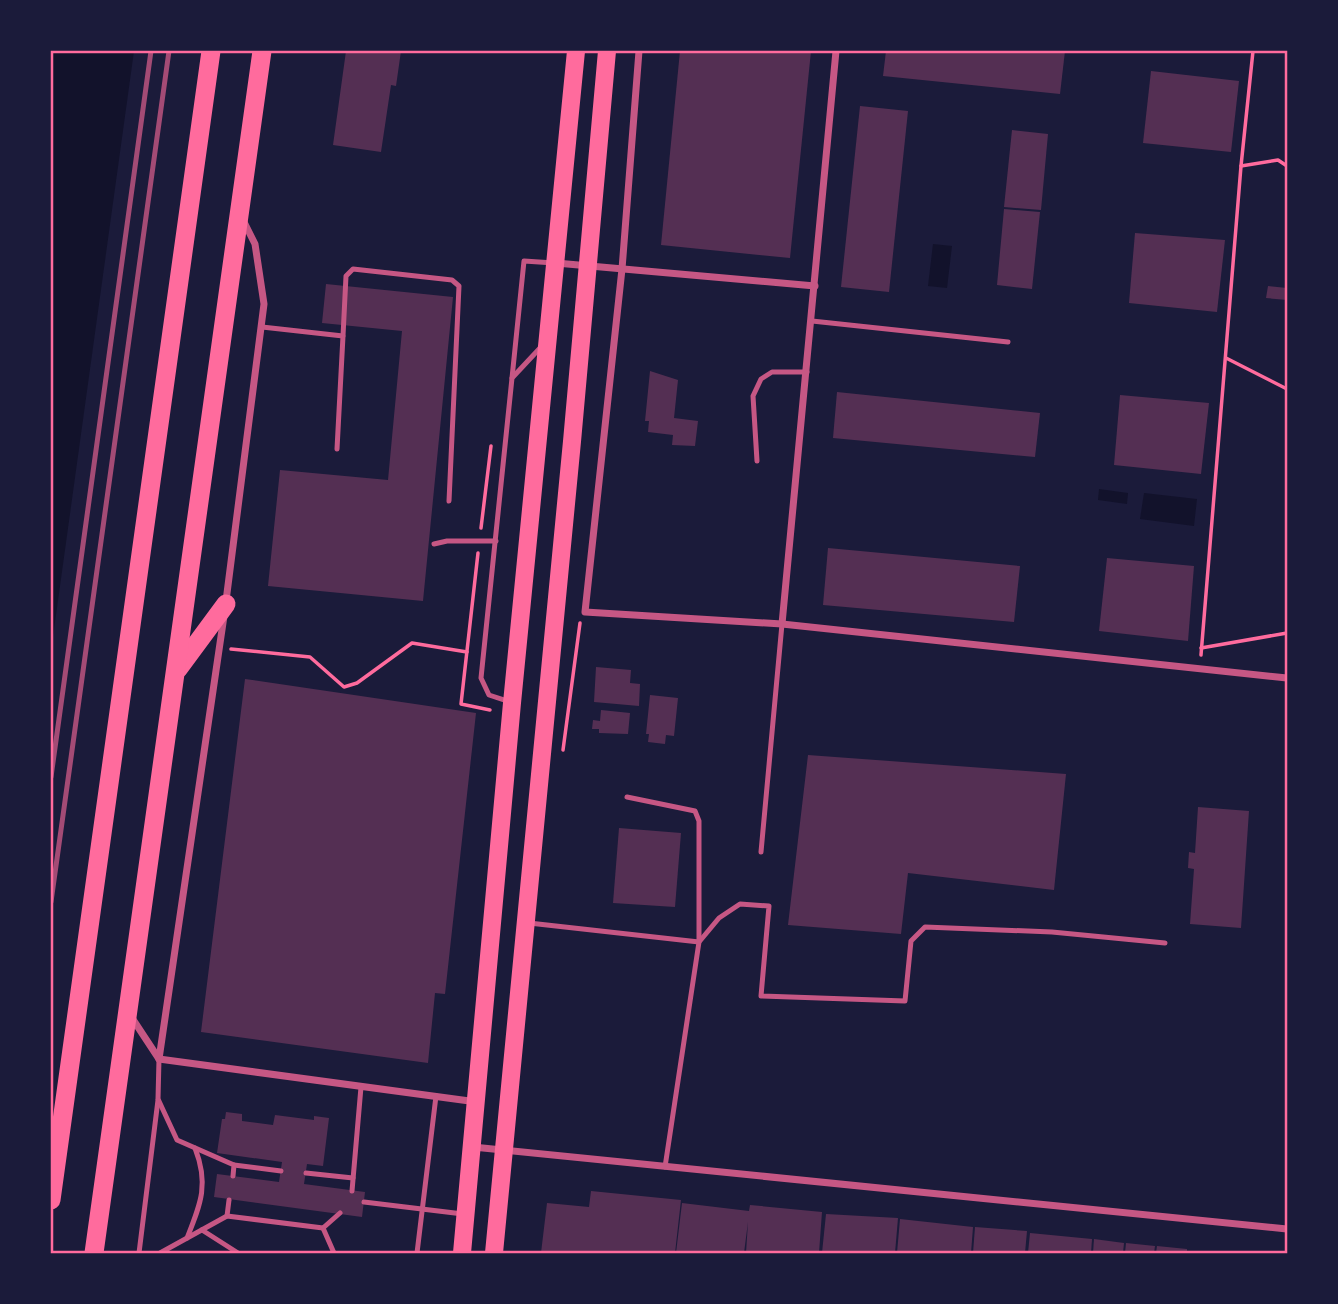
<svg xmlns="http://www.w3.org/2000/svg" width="1338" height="1304" font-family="Overpass,sans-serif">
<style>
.water{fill:#12122b}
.building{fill:#542f53}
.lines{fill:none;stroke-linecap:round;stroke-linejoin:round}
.path{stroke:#ff6b9d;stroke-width:3.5}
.service{stroke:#c65784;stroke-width:5}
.minor{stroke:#c65784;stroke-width:7}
.primary{stroke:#ff6b9d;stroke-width:18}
.trunk{stroke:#ff6b9d;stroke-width:19}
.rail{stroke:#a44b75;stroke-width:5}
.neatline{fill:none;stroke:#ff6b9d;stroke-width:2.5}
</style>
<rect width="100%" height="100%" fill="#1b1b3a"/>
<!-- water -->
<g class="water">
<path d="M 51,51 L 134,51 L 51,651 Z"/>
<path d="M 933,244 L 952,246 L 947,288 L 928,286 Z"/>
<path d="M 1099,489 L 1128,493 L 1127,504 L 1098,500 Z"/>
<path d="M 1144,493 L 1197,499 L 1194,526 L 1140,519 Z"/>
</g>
<!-- building -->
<g class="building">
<path d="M 346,51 L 401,51 L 396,86 L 391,85 L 381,152 L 333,145 Z"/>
<path d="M 680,51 L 811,51 L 790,258 L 661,245 Z"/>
<path d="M 886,51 L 1065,51 L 1060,94 L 883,76 Z"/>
<path d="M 1151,71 L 1239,81 L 1231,152 L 1143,143 Z"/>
<path d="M 860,106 L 908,111 L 889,292 L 841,287 Z"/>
<path d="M 1012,130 L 1048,134 L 1041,210 L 1004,207 Z"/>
<path d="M 1004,209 L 1040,212 L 1032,289 L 997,285 Z"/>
<path d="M 1135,233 L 1225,240 L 1217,312 L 1129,303 Z"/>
<path d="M 326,284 L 453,297 L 423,601 L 268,586 L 280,470 L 388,480 L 402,331 L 322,323 Z"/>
<path d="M 1268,286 L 1287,288 L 1287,300 L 1266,298 Z"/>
<path d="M 650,371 L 678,380 L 674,418 L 698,421 L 695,446 L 672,445 L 673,435 L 648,432 L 649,421 L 645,421 Z"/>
<path d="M 837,392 L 1040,413 L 1035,457 L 833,438 Z"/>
<path d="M 1120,395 L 1209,403 L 1201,474 L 1114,465 Z"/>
<path d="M 828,548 L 1020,566 L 1014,622 L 823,605 Z"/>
<path d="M 1107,558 L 1194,566 L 1188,641 L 1099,631 Z"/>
<path d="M 596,667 L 631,670 L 630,683 L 640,684 L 639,706 L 594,702 Z"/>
<path d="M 245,679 L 476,713 L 445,994 L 435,993 L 428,1063 L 201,1032 Z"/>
<path d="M 650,695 L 678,698 L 674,736 L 666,735 L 665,744 L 648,742 L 649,734 L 646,734 Z"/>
<path d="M 601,710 L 630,713 L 628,734 L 599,733 L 599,729 L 592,729 L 593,720 L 600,721 Z"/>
<path d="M 808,755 L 1066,774 L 1054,890 L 908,873 L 901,934 L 788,925 Z"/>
<path d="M 1198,807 L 1249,811 L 1241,928 L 1190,924 L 1194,869 L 1188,868 L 1189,852 L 1195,853 Z"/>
<path d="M 619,828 L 681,833 L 675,907 L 613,903 Z"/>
<path d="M 226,1112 L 242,1114 L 242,1121 L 273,1125 L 275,1115 L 314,1120 L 314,1116 L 329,1118 L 323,1166 L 307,1164 L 304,1184 L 365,1192 L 362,1217 L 214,1197 L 217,1174 L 279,1182 L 282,1162 L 217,1153 L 222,1119 L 225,1119 Z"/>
<path d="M 591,1191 L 681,1200 L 675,1253 L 541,1253 L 547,1203 L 589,1207 Z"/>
<path d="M 682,1203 L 749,1211 L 750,1205 L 822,1212 L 819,1253 L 746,1253 L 748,1222 L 744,1253 L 676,1253 Z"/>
<path d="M 826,1214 L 898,1218 L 895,1253 L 822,1253 Z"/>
<path d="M 900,1219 L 973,1227 L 971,1253 L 897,1253 Z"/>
<path d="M 975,1227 L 1027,1231 L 1025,1253 L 973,1253 Z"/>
<path d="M 1030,1233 L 1092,1239 L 1091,1253 L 1028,1253 Z"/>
<path d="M 1094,1239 L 1124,1243 L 1123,1253 L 1093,1253 Z"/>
<path d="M 1126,1243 L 1155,1246 L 1154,1253 L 1125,1253 Z"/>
<path d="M 1157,1246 L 1187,1249 L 1187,1253 L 1156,1253 Z"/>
</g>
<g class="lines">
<!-- path -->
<g class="path">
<path d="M 1241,166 L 1278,160 L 1287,166"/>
<path d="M 1226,358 L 1287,389"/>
<path d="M 481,528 L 491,446"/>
<path d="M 478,553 L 461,704 L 490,710"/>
<path d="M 1201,648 L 1287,633"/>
<path d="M 231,649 L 310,657 L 344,687 L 357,683 L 412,643 L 467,652"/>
<path d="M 1201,655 L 1241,166 L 1253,51"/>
<path d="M 563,750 L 580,623"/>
</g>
<!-- service -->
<g class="service">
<path d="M 812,321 L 1008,342"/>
<path d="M 262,327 L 343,336 L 337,449"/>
<path d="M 343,336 L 346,276 L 353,269 L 452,280 L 459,286 L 449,501"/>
<path d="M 512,378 L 524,261 L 554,263"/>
<path d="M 757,461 L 753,396 L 761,379 L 772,372 L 807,372"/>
<path d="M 434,544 L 447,541 L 496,541"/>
<path d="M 510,702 L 489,695 L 481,678 L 512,378 L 541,347"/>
<path d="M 761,852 L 782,624"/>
<path d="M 529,923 L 699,942 L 699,821 L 695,811 L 627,797"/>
<path d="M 159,1059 L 158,1099 L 177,1140 L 234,1165 L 233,1176"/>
<path d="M 234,1165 L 281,1171"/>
<path d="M 665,1167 L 699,942 L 719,918 L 740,904 L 769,906 L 761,996 L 905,1001 L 911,941 L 925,927 L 1052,932 L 1165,943"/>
<path d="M 306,1173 L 353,1178"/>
<path d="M 352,1191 L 361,1087"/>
<path d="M 364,1202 L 463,1214"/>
<path d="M 227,1216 L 229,1200"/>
<path d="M 323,1228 L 334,1253"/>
<path d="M 202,1230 L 238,1253"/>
<path d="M 187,1238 C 201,1203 209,1184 195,1148"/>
<path d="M 139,1253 L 158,1100"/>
<path d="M 160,1253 L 227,1216 L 323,1228 L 340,1213"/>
<path d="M 417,1253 L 436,1096"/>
</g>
<!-- minor -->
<g class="minor">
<path d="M 639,51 L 622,269 L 585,612 L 782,624 L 1287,678"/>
<path d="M 556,263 L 815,286"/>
<path d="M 226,601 L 264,304 L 255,244 L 243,220"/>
<path d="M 782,624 L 836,51"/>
<path d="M 132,1018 L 159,1059 L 477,1102"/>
<path d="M 159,1059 L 224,616"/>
<path d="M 473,1147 L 1287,1229"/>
</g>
<!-- primary -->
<g class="primary">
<path d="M 462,1253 L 512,703 L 576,51"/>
<path d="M 494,1253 C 532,852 573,452 607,51"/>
</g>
<!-- trunk -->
<g class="trunk">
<path d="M 178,669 L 226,604"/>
<path d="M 51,1200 L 211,51"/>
<path d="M 94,1253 L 262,51"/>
</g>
<!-- rail -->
<g class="rail">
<path d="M 51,777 L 151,51"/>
<path d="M 51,902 L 169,51"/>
</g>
</g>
<!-- border -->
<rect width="1338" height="1304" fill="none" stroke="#1b1b3a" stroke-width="105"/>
<rect x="52" y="52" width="1234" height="1200" class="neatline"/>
</svg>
